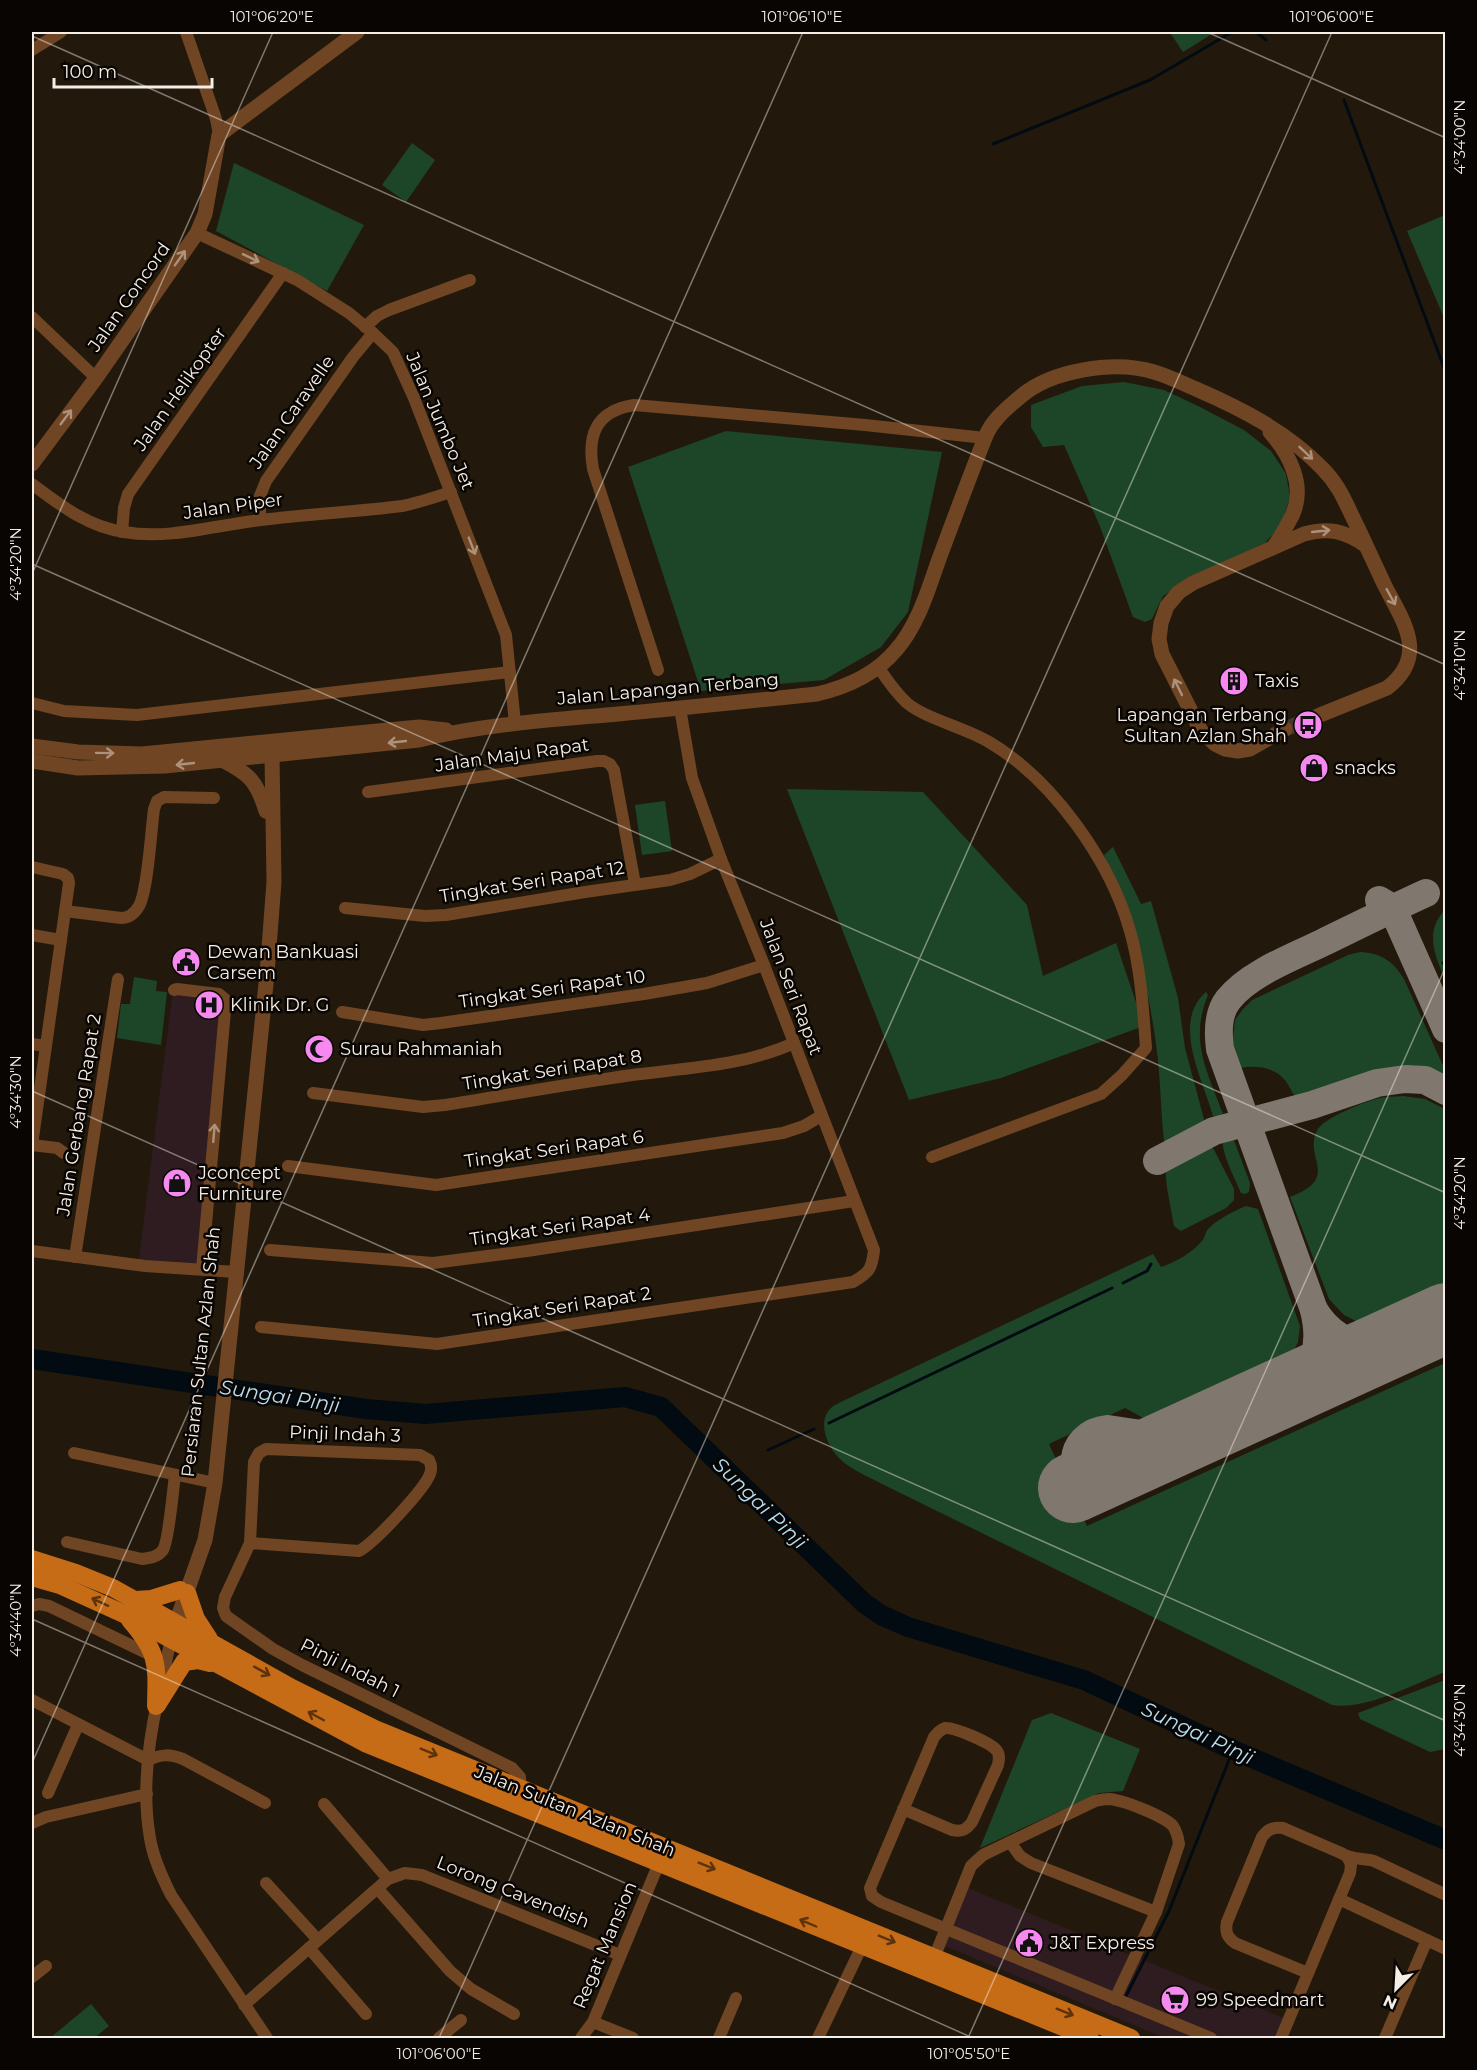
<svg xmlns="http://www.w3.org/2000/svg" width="1477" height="2070" font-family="Montserrat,sans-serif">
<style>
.commercial{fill:#2e1c20}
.green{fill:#1d4629}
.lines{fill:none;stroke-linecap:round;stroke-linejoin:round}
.stream{stroke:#020b11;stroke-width:3}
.river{stroke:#020b11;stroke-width:20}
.taxiway{stroke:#80786e;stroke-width:28}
.runway{stroke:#80786e;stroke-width:70}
.tertiary-tunnel{stroke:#42392d;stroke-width:15;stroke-dasharray:15 8;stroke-linecap:butt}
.minor{stroke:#704524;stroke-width:12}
.tertiary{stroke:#704524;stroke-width:15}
.primary{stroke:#c66c17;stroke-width:18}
.oneway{stroke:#ac917b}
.oneway2{stroke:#5d330b}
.ticks{fill:none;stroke:#f5eee6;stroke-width:1.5;stroke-opacity:0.45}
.labels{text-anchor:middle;stroke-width:5;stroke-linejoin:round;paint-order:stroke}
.street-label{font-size:18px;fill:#f5eee6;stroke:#080502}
.poi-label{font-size:18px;fill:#f5eee6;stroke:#080502;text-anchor:start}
.water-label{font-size:20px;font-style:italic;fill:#b5e0f7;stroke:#080502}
.neatline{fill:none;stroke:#f5eee6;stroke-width:2}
.ticks-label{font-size:15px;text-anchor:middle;fill:#f5eee6}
</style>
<rect width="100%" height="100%" fill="#22190c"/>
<!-- commercial -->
<g class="commercial">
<path d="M 173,990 L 228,997 L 196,1276 L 138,1266 Z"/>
<path d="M 968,1888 L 1289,2020 L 1281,2038 L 1165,2038 L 945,1946 Z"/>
</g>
<!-- green -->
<g class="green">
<path d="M 1175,32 L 1215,32 L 1183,52 L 1171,34 Z"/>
<path d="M 412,143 L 435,160 L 406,202 L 382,185 Z"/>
<path d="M 234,163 L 364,225 L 327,291 L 216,231 Z"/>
<path d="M 1445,215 L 1445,320 L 1407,231 Z"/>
<path d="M 1124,382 L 1164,390 L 1198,406 L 1244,430 L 1271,451 L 1286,474 L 1290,497 L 1282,524 L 1265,543 L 1188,579 L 1163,596 L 1152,619 L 1145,622 L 1133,617 L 1099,524 L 1064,445 L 1043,447 L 1031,427 L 1031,405 L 1082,386 Z"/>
<path d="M 726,431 L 942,452 L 908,612 L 881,647 L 824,680 L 701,691 L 628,467 Z"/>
<path d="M 787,789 L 923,792 L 1027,905 L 1043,976 L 1116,943 L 1144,1026 L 1001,1078 L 909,1100 Z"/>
<path d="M 665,801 L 672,851 L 642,855 L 635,805 Z"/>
<path d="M 1113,847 L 1141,904 L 1151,901 L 1178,998 L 1185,1048 L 1205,1123 L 1203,1128 L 1165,1148 C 1161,1119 1161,1090 1158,1060 C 1150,989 1132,921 1104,855 Z"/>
<path d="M 1445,910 L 1445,979 C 1435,956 1424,931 1445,910 Z"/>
<path d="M 1360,952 C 1381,953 1393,961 1404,979 L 1445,1070 L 1445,1077 L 1434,1072 L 1388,1069 L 1308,1102 C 1291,1098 1294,1092 1285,1080 C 1274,1067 1256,1065 1240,1068 L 1232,1046 L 1235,1020 L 1243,1009 L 1252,1000 L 1348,955 Z"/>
<path d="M 134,977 L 157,981 L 156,991 L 167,992 L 161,1045 L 117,1038 L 121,1004 L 130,1004 Z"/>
<path d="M 1206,992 L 1208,995 C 1189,1041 1207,1070 1223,1114 L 1216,1117 L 1213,1116 C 1203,1080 1171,1022 1206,992 Z"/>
<path d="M 1403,1096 L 1425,1099 L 1445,1109 L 1445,1284 L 1360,1323 L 1344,1315 L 1329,1299 L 1290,1197 C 1343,1177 1301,1157 1318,1129 C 1326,1117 1366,1101 1380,1098 C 1387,1096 1396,1097 1403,1096 Z"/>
<path d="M 1230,1130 L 1250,1183 L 1249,1192 L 1245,1194 L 1241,1193 C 1235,1178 1219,1150 1223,1134 Z"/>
<path d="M 1209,1140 L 1234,1189 L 1234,1200 L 1226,1208 L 1181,1231 L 1174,1226 L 1167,1188 L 1165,1167 L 1182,1155 Z"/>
<path d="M 1246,1206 L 1258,1209 L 1300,1326 L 1298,1342 L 1291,1356 L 1145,1419 L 1125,1408 L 1049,1444 L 1087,1526 L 1445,1363 L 1445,1672 C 1412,1685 1367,1710 1332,1705 L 878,1482 C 865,1475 848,1468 838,1457 C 826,1444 817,1420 832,1407 C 836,1404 841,1402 845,1400 L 1153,1254 L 1161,1267 C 1174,1263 1193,1252 1202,1241 C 1205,1238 1205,1232 1209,1228 C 1218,1219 1234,1211 1246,1206 Z"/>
<path d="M 1445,1680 L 1445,1749 L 1430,1752 L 1360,1719 L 1358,1713 Z"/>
<path d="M 1051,1713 L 1140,1749 L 1123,1791 L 1099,1793 L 980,1848 L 1032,1720 Z"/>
<path d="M 91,2004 L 109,2026 L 94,2038 L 50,2038 Z"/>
</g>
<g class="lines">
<!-- stream -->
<g class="stream">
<path d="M 1256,32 L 1266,40"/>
<path d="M 1344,100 L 1446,373"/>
<path d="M 993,144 L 1150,80 L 1232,32"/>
<path d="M 1443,963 L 1446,962"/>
<path d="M 1123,1283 L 1147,1271 L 1151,1264"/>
<path d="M 829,1423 L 1112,1288"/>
<path d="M 768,1450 L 814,1429"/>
<path d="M 1126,1996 L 1169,1911 L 1233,1750"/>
</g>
<!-- river -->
<path class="river" d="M 32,1359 L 366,1409 L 425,1414 L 625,1397 L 661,1407 L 864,1603 L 881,1615 L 908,1627 L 1084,1680 L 1233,1750 L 1446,1840"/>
<!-- taxiway -->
<g class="taxiway">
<path d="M 1379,900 L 1389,906 L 1395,914 L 1446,1029"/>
<path d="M 1157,1161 L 1214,1131 L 1312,1105 L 1377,1083 L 1405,1079 L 1425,1080 L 1446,1091"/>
<path d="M 1314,1310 C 1326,1330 1348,1348 1374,1345 C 1383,1344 1393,1340 1403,1338"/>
<path d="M 1284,1392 C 1315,1368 1323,1348 1314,1310 L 1220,1049 C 1218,1034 1217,1014 1228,1000 C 1248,974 1293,957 1322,943 C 1357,926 1391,909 1426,893"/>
<path d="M 1108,1429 L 1148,1435 L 1204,1429 C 1187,1440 1169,1450 1153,1461 C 1142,1469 1132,1480 1120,1487 C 1115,1490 1109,1492 1103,1492 C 1064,1488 1065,1433 1108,1429 Z"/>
</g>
<!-- runway -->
<path class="runway" d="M 1073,1488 L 1446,1318"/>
<!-- tertiary-tunnel -->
<path class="tertiary-tunnel" d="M 1285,729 L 1320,715"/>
<!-- minor -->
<g class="minor">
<path d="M 186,32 L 216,119 L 219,135"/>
<path d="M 32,50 L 61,32"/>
<path d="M 197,233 L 297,280 L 349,313 L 373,333 L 393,352 L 414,398 L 506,635 L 515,723"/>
<path d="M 32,317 L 96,378"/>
<path d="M 365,327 L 377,316 L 389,310 L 470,280"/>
<path d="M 32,484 C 60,505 88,527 124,532 C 169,540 216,525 261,520 C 308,514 355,512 402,506 C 418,503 435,497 451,492"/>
<path d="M 260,520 L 260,496 L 266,481 L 353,357 L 373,333"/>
<path d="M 122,532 L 124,508 L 128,494 L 283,273"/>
<path d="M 879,668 C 887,680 896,693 907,703 C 926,719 966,728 989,742 C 1052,779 1110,860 1130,931 C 1141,969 1143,1009 1146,1048 L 1122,1075 L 1101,1094 L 932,1157"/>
<path d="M 658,670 L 593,469 C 587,435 596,411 634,405 L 865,425 L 985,438"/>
<path d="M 32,703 L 64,711 L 137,715 L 510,672"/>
<path d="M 368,792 L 597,761 L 604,761 L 610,764 L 614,770 L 635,884"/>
<path d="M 32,867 L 63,874 L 68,878 L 69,883 L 32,1145"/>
<path d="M 345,908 L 425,916 L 446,915 L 585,892 L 670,880 L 690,874 L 721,859"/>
<path d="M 65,911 L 121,918 C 129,918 135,913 139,906 C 148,890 151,830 154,809 L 157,801 L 164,797 L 214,798"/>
<path d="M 32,935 L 61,940"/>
<path d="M 174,990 L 177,989 L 219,994 L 226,1000 L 202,1269"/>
<path d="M 342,1012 L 423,1025 L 441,1023 L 644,994 L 707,983 L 764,965"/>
<path d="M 32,1044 L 46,1046"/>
<path d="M 313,1093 L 423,1107 L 445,1105 C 507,1095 569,1084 632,1075 C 686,1068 744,1066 794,1043"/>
<path d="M 32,1145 L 57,1148 L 64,1153"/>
<path d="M 288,1166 L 436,1185 L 783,1133 L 804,1126 L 821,1116"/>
<path d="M 270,1250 L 433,1263 L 527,1251 L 854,1201"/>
<path d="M 32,1251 L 145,1266 L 236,1272"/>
<path d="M 75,1257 L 118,979"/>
<path d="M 261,1327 L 437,1344 L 853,1282 C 869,1273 872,1269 874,1250 L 764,965 L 721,859 L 692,778 L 680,708"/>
<path d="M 74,1453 L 215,1483"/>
<path d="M 67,1542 L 142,1559 C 150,1558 158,1557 163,1550 C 169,1540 173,1489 175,1475"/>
<path d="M 250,1543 L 359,1551 C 374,1543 424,1490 430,1474 C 432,1469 431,1464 429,1460 L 420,1455 L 266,1449 L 259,1453 L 254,1462 L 250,1543 L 225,1597 L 223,1608 L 226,1616 L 273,1649 L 302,1665 L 512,1768 L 520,1777 L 521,1789"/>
<path d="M 32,1606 L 39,1604 L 49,1606 L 155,1657"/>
<path d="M 162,1682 L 171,1638"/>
<path d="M 158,1699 C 148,1743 142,1793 150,1838 C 153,1858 162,1877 171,1895 L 267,2038"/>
<path d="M 32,1700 L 148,1760 C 162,1754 169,1754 183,1759 L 265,1803"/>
<path d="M 48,1793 L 78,1725"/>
<path d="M 324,1804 L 388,1879"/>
<path d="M 903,1809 L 952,1830 C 962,1832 966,1830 972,1822 L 998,1765 C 999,1760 1000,1755 997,1751 C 992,1743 954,1727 945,1728 C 940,1730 937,1733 934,1737 L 870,1888 L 872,1896 L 881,1902 L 1211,2038"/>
<path d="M 32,1823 L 46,1817 L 147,1794"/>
<path d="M 1010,1842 L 1020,1856 L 1031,1863 L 1156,1912"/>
<path d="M 266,1883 L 318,1940"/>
<path d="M 378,1889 L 450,1971 L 471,1989 L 514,2014"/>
<path d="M 1339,1899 L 1446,1949"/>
<path d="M 309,1948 L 366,2014"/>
<path d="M 934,1958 L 971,1866 L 983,1855 L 1095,1801 C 1099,1800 1104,1799 1109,1799 C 1123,1800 1164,1816 1173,1826 C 1177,1832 1178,1837 1179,1844 L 1156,1912 L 1115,1999"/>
<path d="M 1308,1973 L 1235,1943 C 1227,1937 1225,1932 1227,1922 L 1262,1837 C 1268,1829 1273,1827 1283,1828 L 1341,1853 C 1351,1860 1362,1858 1374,1861 L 1446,1895"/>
<path d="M 32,1977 L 46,1966"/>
<path d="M 244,2005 L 388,1879 L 405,1873 L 422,1875 L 620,1955"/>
<path d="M 593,2022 L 633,2038"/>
<path d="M 439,2038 L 461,2020"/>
<path d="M 581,2038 L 593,2022 L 659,1863"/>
<path d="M 719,2038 L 736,1998"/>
<path d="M 818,2038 L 862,1946"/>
<path d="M 1281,2038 L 1350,1873 L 1351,1865 L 1348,1858"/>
<path d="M 1385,2038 L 1427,1940"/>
</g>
<!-- tertiary -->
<g class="tertiary">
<path d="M 1270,432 C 1290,455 1306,486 1292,516 C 1287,526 1281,536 1275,545"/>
<path d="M 32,464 L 96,378 L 197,233 L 205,214 L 219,135 L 357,32"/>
<path d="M 1285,729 L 1250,749 L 1238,751 L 1225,749 L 1215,744 L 1201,731 L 1162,654 L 1159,639 L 1161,623 L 1167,606 L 1179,592 L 1193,583 L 1304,534 C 1328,527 1345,531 1365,545"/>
<path d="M 32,746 L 78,752 L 142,754 L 419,727 L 446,730"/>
<path d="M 222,760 C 250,774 257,782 266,811"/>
<path d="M 32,761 L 78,768 L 165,766 L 419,740 C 485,724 551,720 618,714 C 684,708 751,701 817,694 C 847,687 876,674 896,650 C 918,625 928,590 939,559 C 954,519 969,478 985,438 C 991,421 1006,409 1020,397 C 1051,370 1114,360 1154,372 C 1168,376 1182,383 1196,389 C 1242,409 1287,432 1322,468 C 1340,486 1346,504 1357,526 C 1366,545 1375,565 1384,584 C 1402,620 1430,655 1387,688 L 1320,715"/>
<path d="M 172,1634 L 205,1540 L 215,1483 L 220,1434 L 267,974 L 274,882 L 272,755"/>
</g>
<!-- primary -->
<g class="primary">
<path d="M 32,1559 L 76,1573 L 113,1588 L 292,1688 L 375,1729 L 1131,2038"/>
<path d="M 32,1577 L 60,1585 L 124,1614 L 367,1744 L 1090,2038"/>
<path d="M 187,1593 L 196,1619 L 209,1639"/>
<path d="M 136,1600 L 151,1599 L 180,1590"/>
<path d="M 130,1620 C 159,1653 157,1665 156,1706"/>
<path d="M 157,1705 L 184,1662 L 198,1660 L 210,1663"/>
</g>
</g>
<!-- one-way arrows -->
<defs><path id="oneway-shaft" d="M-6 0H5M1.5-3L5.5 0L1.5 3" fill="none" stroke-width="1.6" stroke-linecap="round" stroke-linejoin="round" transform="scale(1.5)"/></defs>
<g class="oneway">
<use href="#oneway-shaft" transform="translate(180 258) rotate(-55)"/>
<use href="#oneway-shaft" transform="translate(251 258) rotate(25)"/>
<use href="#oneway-shaft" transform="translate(66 417) rotate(-53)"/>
<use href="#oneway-shaft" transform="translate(1306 453) rotate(43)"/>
<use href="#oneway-shaft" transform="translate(1321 531) rotate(-6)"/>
<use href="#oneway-shaft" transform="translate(472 546) rotate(69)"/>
<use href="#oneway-shaft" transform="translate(1391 597) rotate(61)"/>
<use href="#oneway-shaft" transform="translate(1178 687) rotate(-116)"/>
<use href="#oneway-shaft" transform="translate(397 742) rotate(174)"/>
<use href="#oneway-shaft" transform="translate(105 753) rotate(1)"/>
<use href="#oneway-shaft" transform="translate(185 764) rotate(174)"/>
<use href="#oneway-shaft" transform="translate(214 1133) rotate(-85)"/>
</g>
<g class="oneway2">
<use href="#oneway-shaft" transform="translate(100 1602) rotate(-155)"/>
<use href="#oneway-shaft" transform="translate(262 1671) rotate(29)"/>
<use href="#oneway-shaft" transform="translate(316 1716) rotate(-152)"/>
<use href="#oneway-shaft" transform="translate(429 1752) rotate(22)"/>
<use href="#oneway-shaft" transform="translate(707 1866) rotate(22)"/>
<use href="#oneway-shaft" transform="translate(808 1923) rotate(-157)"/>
<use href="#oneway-shaft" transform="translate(887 1939) rotate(22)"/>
<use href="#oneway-shaft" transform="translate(1065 2012) rotate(22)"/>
</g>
<!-- ticks -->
<path class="ticks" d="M 1207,32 L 1446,138M 32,36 L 1446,665M 32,564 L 1446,1193M 32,574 L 273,32M 32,1091 L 1446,1721M 32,1619 L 973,2038M 32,1763 L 803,32M 439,2038 L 1332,32M 968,2038 L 1446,966"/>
<!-- icons -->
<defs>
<g id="building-disc" transform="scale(1.5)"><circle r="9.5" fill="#f589ef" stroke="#080502"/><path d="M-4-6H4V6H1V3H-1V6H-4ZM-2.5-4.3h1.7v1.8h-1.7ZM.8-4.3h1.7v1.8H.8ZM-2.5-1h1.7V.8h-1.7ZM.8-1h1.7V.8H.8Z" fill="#111"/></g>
<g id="bus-disc" transform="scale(1.5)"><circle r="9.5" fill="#f589ef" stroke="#080502"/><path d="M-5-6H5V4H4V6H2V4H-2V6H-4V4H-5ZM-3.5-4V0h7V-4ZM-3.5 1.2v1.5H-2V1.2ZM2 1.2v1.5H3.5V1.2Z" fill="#111"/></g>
<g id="shop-disc" transform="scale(1.5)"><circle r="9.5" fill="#f589ef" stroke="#080502"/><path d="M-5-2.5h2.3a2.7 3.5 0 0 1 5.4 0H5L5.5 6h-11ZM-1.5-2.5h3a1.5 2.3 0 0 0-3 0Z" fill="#111"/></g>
<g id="civic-disc" transform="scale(1.5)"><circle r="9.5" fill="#f589ef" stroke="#080502"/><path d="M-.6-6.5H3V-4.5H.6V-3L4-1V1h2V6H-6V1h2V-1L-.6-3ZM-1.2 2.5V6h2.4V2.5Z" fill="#111"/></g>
<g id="hospital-disc" transform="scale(1.5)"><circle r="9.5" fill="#f589ef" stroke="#080502"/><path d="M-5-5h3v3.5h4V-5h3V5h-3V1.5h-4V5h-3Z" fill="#111"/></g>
<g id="mosque-disc" transform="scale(1.5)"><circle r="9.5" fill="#f589ef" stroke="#080502"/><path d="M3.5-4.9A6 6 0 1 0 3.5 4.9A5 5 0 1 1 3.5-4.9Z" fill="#111"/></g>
<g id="supermarket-disc" transform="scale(1.5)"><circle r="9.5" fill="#f589ef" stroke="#080502"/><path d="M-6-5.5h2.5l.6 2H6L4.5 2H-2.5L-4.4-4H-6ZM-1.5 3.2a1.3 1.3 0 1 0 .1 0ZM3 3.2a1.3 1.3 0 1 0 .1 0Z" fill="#111"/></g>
</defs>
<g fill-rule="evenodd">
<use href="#building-disc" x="1234" y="681"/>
<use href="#bus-disc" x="1308" y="725"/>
<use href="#shop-disc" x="1314" y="768"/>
<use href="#civic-disc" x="186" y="962"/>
<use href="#hospital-disc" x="209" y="1005"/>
<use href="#mosque-disc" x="319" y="1049"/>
<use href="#shop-disc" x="177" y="1183"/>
<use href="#civic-disc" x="1029" y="1943"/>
<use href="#supermarket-disc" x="1175" y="2000"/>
</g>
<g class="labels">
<!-- street labels -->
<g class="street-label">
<text transform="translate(129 297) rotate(-55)" y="6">Jalan Concord</text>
<text transform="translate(180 389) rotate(-55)" y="6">Jalan Helikopter</text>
<text transform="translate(292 412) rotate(-55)" y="6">Jalan Caravelle</text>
<text transform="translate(440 421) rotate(67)" y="6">Jalan Jumbo Jet</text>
<text transform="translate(233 506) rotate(-8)" y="6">Jalan Piper</text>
<text transform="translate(668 689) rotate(-5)" y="6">Jalan Lapangan Terbang</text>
<text transform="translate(512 755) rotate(-8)" y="6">Jalan Maju Rapat</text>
<text transform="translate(532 882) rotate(-9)" y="6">Tingkat Seri Rapat 12</text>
<text transform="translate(791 987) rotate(69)" y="6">Jalan Seri Rapat</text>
<text transform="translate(552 989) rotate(-8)" y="6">Tingkat Seri Rapat 10</text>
<text transform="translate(552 1070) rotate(-9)" y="6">Tingkat Seri Rapat 8</text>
<text transform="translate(79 1115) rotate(-81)" y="6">Jalan Gerbang Rapat 2</text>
<text transform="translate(554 1149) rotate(-8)" y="6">Tingkat Seri Rapat 6</text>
<text transform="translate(560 1227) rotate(-8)" y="6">Tingkat Seri Rapat 4</text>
<text transform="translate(562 1307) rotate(-9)" y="6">Tingkat Seri Rapat 2</text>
<text transform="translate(201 1352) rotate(-84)" y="6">Persiaran Sultan Azlan Shah</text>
<text transform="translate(345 1434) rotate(2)" y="6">Pinji Indah 3</text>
<text transform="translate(350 1668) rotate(27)" y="6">Pinji Indah 1</text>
<text transform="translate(575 1811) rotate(22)" y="6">Jalan Sultan Azlan Shah</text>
<text transform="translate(513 1892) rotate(22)" y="6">Lorong Cavendish</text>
<text transform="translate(605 1945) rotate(-67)" y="6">Regat Mansion</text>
</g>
<!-- poi labels -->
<g class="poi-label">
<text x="1255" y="687">Taxis</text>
<text x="1287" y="721" text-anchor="end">Lapangan Terbang<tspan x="1287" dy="21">Sultan Azlan Shah</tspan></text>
<text x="1335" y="774">snacks</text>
<text x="207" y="958">Dewan Bankuasi<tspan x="207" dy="21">Carsem</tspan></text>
<text x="230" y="1011">Klinik Dr. G</text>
<text x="340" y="1055">Surau Rahmaniah</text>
<text x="198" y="1179">Jconcept<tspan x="198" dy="21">Furniture</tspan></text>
<text x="1050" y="1949">J&amp;T Express</text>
<text x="1196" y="2006">99 Speedmart</text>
</g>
<!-- water labels -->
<g class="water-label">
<text transform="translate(280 1396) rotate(9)" y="7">Sungai Pinji</text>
<text transform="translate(760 1503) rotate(44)" y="7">Sungai Pinji</text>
<text transform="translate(1198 1733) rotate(25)" y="7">Sungai Pinji</text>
</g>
</g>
<!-- border -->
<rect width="1477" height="2070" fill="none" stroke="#080502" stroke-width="66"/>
<!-- north arrow -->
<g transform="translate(1396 1989) rotate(204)" stroke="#080502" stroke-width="4.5" paint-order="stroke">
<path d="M0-4.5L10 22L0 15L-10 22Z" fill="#f5eee6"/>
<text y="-9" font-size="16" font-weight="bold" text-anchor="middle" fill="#f5eee6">N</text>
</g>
<!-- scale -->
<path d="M54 78v9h158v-9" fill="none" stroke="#f5eee6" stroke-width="3"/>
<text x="63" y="78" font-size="18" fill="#f5eee6" stroke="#080502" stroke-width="4.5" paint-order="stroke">100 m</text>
<rect x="33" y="33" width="1411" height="2004" class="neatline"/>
<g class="ticks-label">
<text x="272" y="22">101°06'20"E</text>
<text x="802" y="22">101°06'10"E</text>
<text x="1332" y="22">101°06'00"E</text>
<text transform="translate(1460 137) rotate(-90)" y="5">4°34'00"N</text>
<text transform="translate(16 564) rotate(-90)" y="5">4°34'20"N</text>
<text transform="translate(1460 665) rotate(-90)" y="5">4°34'10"N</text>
<text transform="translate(16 1092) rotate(-90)" y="5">4°34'30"N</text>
<text transform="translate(1460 1193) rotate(-90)" y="5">4°34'20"N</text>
<text transform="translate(16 1620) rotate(-90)" y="5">4°34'40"N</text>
<text transform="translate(1460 1720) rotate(-90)" y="5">4°34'30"N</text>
<text x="439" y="2059">101°06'00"E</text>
<text x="969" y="2059">101°05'50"E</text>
</g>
</svg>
